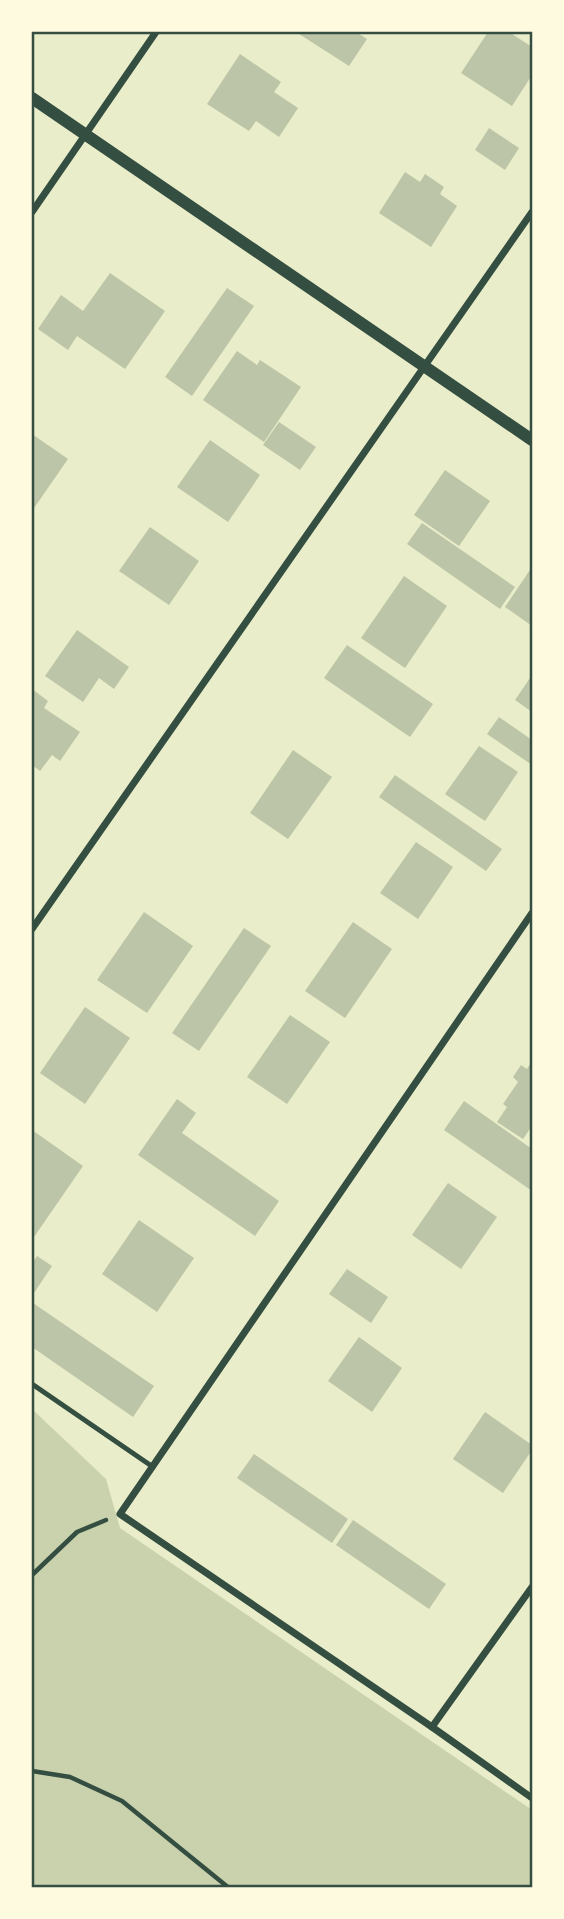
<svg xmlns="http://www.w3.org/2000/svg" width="564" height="1919" font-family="'Work Sans',sans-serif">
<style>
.green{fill:#cad2ad}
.building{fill:#bcc5a7}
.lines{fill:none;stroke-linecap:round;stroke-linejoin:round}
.path{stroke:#344e41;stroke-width:4.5}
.service{stroke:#344e41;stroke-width:5}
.minor{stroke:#344e41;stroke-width:7}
.tertiary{stroke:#344e41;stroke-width:12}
.neatline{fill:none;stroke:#344e41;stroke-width:2.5}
</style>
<rect width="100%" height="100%" fill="#e9edc9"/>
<!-- green -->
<path class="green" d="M 32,1409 L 106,1479 L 120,1528 L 532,1810 L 532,1887 L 32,1887 Z"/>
<!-- building -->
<g class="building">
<path d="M 296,32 L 356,32 L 367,39 L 349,66 Z"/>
<path d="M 488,32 L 509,32 L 532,47 L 532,75 L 512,106 L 461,73 Z"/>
<path d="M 240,54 L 281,82 L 274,92 L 298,108 L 279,137 L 256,121 L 249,131 L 207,104 Z"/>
<path d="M 489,128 L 519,148 L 505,170 L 475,150 Z"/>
<path d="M 405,172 L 420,182 L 425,174 L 444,187 L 440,194 L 457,206 L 431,247 L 379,213 Z"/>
<path d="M 110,273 L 165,311 L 125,369 L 77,336 L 68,350 L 38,329 L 61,295 L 83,311 Z"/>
<path d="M 227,288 L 254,306 L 192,396 L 165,377 Z"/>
<path d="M 237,351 L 257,365 L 260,360 L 301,387 L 264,442 L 203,400 Z"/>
<path d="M 279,422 L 316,447 L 300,470 L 263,445 Z"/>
<path d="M 32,434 L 68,459 L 32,511 Z"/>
<path d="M 210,440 L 260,475 L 228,522 L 177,487 Z"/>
<path d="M 445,470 L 490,501 L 459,546 L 414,515 Z"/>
<path d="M 422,523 L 515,587 L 500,609 L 407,544 Z"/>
<path d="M 150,527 L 199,561 L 169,605 L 119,571 Z"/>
<path d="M 532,567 L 532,626 L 505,607 Z"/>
<path d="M 404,576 L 447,606 L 405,668 L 361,638 Z"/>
<path d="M 77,630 L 129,667 L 114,689 L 99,678 L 83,702 L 45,676 Z"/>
<path d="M 347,645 L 433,704 L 410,737 L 324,678 Z"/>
<path d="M 532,675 L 532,712 L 515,700 Z"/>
<path d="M 32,689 L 48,701 L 44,708 L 80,732 L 60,761 L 52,755 L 40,771 L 32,765 Z"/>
<path d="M 499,717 L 532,740 L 532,765 L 487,734 Z"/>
<path d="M 479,746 L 518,772 L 485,821 L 445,794 Z"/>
<path d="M 293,750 L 332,777 L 288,839 L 250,813 Z"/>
<path d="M 395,775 L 502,849 L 486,871 L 379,797 Z"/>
<path d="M 416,842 L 453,867 L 418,919 L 380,893 Z"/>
<path d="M 144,912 L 193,946 L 147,1013 L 97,980 Z"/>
<path d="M 353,922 L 392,949 L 345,1018 L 305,991 Z"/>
<path d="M 244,928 L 271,946 L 199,1051 L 172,1033 Z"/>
<path d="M 85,1007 L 130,1038 L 85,1104 L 40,1073 Z"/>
<path d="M 290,1015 L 330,1042 L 287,1104 L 247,1077 Z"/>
<path d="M 532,1061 L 532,1126 L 523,1139 L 497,1122 L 507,1107 L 503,1104 L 518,1082 L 513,1077 L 521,1065 L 527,1069 Z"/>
<path d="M 177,1099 L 196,1113 L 182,1133 L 279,1201 L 255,1236 L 138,1155 Z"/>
<path d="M 464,1101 L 532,1149 L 532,1191 L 444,1130 Z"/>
<path d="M 32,1130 L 83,1166 L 34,1237 L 32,1235 Z"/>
<path d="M 448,1183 L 497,1217 L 461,1269 L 412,1235 Z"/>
<path d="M 139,1220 L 194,1258 L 157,1312 L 102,1274 Z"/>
<path d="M 37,1256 L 52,1266 L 32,1296 L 32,1264 Z"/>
<path d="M 347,1269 L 388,1297 L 371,1323 L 329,1294 Z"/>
<path d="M 33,1303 L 154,1386 L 133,1417 L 32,1347 L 32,1306 Z"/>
<path d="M 359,1337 L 402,1368 L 372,1412 L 328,1381 Z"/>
<path d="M 485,1412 L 532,1445 L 532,1450 L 503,1493 L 453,1459 Z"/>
<path d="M 254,1454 L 348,1519 L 332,1543 L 237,1478 Z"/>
<path d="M 353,1520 L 446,1584 L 429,1609 L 336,1545 Z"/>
</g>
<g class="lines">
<!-- path -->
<g class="path">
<path d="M 32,1575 L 77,1532 L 106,1520"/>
<path d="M 32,1771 L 70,1777 L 122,1801 L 229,1888"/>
</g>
<!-- service -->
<path class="service" d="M 32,1384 L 153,1467"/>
<!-- minor -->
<g class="minor">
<path d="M 32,212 L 156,32"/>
<path d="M 532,913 L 120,1514 L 432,1727 L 532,1798"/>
<path d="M 32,929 L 532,212"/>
<path d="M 432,1727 L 532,1587"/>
</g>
<!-- tertiary -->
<path class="tertiary" d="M 32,98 L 532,440"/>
</g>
<!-- border -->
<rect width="564" height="1919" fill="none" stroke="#fefae0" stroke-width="66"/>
<rect x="33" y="33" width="498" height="1853" class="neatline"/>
</svg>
